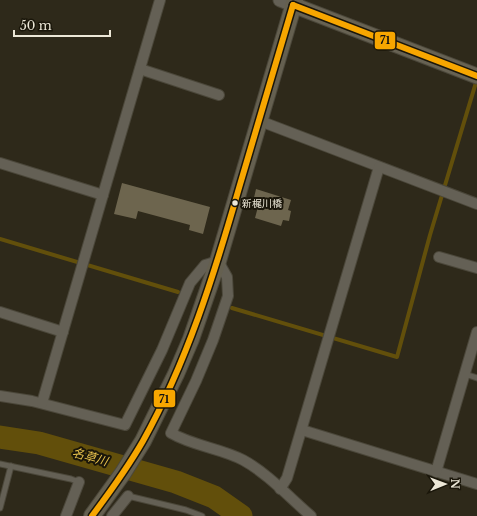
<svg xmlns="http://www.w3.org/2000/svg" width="477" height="516" font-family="'Libre Baskerville','Noto Sans JP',serif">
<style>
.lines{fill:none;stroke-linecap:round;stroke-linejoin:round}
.stream{stroke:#624f0b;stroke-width:4}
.river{stroke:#624f0b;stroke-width:23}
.building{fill:#6d654e}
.service-casing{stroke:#4b473a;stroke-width:7}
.minor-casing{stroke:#4b473a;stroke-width:12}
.tertiary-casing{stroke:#4b473a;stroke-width:15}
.secondary-casing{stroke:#4b473a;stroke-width:17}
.primary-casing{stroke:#4b473a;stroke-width:18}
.service{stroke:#646055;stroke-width:5}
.minor{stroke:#646055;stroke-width:10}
.tertiary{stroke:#646055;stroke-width:13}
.secondary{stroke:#676253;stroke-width:15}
.primary{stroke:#656050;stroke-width:16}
.bus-1-casing{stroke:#1a160a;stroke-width:9}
.bus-1{stroke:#f7a600;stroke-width:6}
.bus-dot{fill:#ece7d7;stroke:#1a160a;stroke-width:1.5}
.labels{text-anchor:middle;stroke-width:4;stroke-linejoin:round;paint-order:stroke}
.bus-label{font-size:10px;fill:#ece7d7;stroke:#1a160a;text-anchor:start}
.water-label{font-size:12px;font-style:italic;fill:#e9c34d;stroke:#1a160a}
.line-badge{stroke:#1a160a;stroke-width:1.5}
.pale-badge-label{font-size:11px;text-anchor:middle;font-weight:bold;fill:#111}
</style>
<rect width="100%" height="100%" fill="#2e291a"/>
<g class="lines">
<!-- stream -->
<g class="stream">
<path d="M 0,239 L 178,292"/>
<path d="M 232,308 L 397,357 L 430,235 L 477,79"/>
</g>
<!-- river -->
<path class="river" d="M 0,437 L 39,443 L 176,482 L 214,497 L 241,516"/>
</g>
<!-- building -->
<g class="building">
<path d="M 122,183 L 210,207 L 203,234 L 189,230 L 190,225 L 138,211 L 136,219 L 114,214 Z"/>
<path d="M 256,189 L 291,200 L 288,210 L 291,211 L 289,221 L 283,220 L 281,226 L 255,218 L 259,203 L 253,202 Z"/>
</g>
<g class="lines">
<!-- service casing -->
<g class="service-casing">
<g id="service">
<path d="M 465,374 L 477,378"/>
<path d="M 0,464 L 71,479 L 79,482"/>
<path d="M 128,496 L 186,510 L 202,516"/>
<path d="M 0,508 L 11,466"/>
</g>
</g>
<!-- minor casing -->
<g class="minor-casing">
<g id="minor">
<path d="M 140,69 L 219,95"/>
<path d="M 260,121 L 477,204"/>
<path d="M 0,163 L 103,195"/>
<path d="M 439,257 L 477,268"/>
<path d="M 0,312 L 63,332"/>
<path d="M 0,396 L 32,401 L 125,425 L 162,350 L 190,283 L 205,265 L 218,261 L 227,277 L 228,296 L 213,340 L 196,381 L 171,433 C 193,446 220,448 243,460 C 267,473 290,498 311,516"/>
<path d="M 42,403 L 160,0"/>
<path d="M 302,430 L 477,484"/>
<path d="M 436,472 L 477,332"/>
<path d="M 280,489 L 287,478 L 379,167"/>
<path d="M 66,516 L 79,482"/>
<path d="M 112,516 L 128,496"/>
</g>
</g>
<!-- tertiary casing -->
<g class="tertiary-casing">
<path id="tertiary" d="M 280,0 L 293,5"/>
</g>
<!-- secondary casing -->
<g class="secondary-casing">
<path id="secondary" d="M 293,5 L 477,76"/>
</g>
<!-- primary casing -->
<g class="primary-casing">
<path id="primary" d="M 92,516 L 123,473 L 143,441 L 176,374 L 191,339 L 218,261 L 295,0"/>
</g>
<!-- service -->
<use href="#service" class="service"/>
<!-- minor -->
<use href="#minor" class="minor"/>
<!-- tertiary -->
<use href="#tertiary" class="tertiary"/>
<!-- secondary -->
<use href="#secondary" class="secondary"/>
<!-- primary -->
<use href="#primary" class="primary"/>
<!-- bus-1 casing -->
<g class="bus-1-casing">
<g id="bus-1">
<path d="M 293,5 L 477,76"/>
<path d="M 92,516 C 110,492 128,467 143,441 C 187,362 214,275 239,188 C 257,127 275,66 293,5"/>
</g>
</g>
<!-- bus-1 -->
<use href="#bus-1" class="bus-1"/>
</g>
<!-- markers -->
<circle class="bus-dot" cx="235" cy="203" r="3.5"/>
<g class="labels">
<!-- bus labels -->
<g class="bus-label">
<text x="242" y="207">新梶川橋</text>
</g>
<!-- water labels -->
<g class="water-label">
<text transform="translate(90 457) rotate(16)" y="4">名草川</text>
</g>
</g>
<g class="line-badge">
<rect x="374" y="31" width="22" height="19" rx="4" fill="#f7a600"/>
<rect x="153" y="389" width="23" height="19" rx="4" fill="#f7a600"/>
</g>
<g class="pale-badge-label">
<text x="385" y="44">71</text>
<text x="164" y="403">71</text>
</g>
<!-- north arrow -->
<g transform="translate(445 484) rotate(89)" stroke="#1a160a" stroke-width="3" paint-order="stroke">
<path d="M0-3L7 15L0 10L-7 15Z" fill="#ece7d7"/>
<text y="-6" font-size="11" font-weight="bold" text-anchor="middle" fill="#ece7d7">N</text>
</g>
<!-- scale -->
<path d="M14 30v6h96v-6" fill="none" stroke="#ece7d7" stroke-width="2"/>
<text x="20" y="30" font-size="12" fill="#ece7d7" stroke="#1a160a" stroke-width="3" paint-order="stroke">50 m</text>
</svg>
